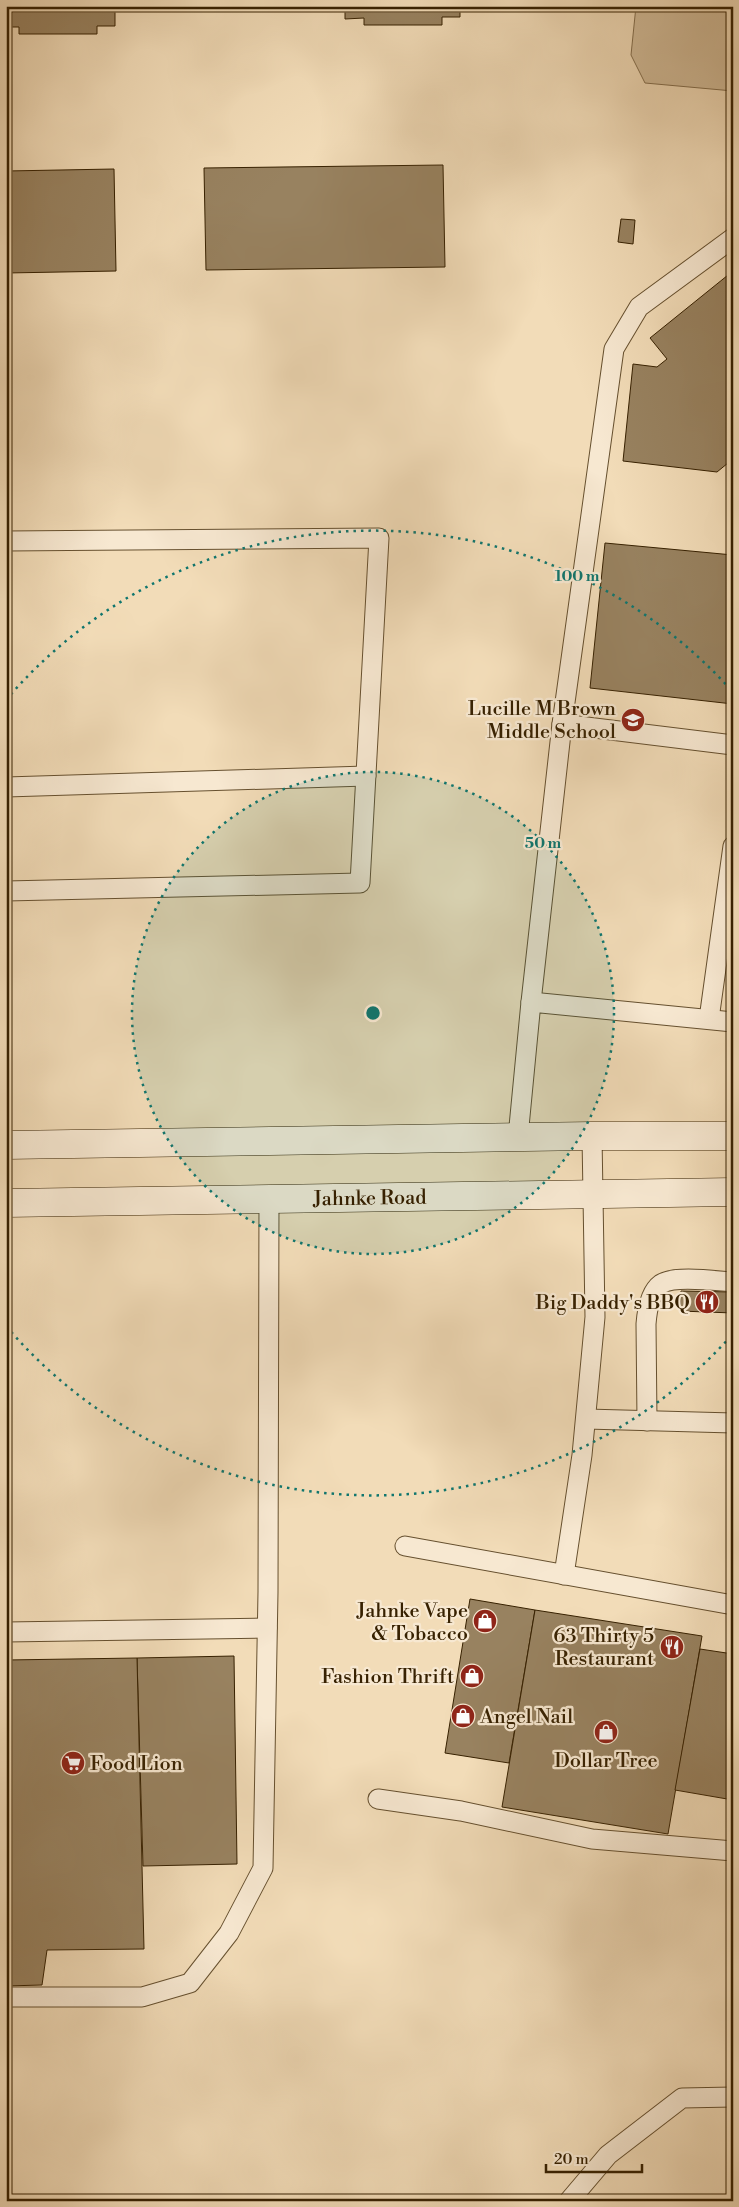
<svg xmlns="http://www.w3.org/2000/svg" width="739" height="2207" font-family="'Libre Bodoni',serif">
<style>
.green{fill:#d2bc99;stroke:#846e4d}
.building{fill:#988260;stroke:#372101}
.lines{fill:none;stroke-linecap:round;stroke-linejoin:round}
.service-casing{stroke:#66502f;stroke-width:21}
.secondary-casing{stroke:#372101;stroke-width:29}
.service{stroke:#f7e8d1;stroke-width:19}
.secondary{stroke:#f7e8d1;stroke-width:28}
.ring{fill:none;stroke:#0f766e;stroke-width:2.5;stroke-dasharray:2.5 5}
.labels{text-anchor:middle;stroke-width:4.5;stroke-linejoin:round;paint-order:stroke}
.poi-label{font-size:20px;fill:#372101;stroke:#f7e8d1;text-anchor:end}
.street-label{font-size:20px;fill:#372101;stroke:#f7e8d1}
.centre{fill:#0f766e;stroke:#f7e8d1;stroke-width:2.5}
.ring-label{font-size:15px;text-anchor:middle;font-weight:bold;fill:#0f766e;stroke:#f7e8d1;stroke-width:4.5;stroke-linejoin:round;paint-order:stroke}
</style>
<rect width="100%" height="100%" fill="#f2dcb8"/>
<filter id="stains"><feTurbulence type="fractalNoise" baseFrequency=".004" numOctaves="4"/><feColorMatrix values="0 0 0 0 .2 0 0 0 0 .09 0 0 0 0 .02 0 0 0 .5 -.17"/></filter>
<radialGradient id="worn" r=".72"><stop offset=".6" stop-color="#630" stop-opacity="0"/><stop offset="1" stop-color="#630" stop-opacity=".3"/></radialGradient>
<!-- green -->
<path class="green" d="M 636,6 L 733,6 L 733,91 L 645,83 L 631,55 Z"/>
<!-- building -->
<g class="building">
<path d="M 6,6 L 115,6 L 115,26 L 97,26 L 97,34 L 19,34 L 19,27 L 6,27 Z"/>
<path d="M 345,6 L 460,6 L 460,17 L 442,17 L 442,25 L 364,25 L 364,18 L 345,19 Z"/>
<path d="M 443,165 L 445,267 L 206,270 L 204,168 Z"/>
<path d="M 114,169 L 116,271 L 6,273 L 6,171 Z"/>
<path d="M 621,219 L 635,220 L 633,244 L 618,242 Z"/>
<path d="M 733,271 L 733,469 L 728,463 L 717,472 L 623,461 L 633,364 L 657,367 L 667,359 L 650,338 Z"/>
<path d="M 605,543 L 733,555 L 733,704 L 590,688 Z"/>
<path d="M 681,1291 L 733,1292 L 733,1313 L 680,1311 Z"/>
<path d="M 470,1599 L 535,1610 L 509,1763 L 445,1753 Z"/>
<path d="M 535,1610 L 702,1636 L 668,1834 L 502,1807 Z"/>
<path d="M 700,1649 L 733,1654 L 733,1800 L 675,1790 Z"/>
<path d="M 234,1656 L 237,1864 L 143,1866 L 137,1658 Z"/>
<path d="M 137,1658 L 144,1949 L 47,1950 L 42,1985 L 6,1986 L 6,1660 Z"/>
<path d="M 733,2196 L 733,2201 L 701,2201 Z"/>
</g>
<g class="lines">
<!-- service casing -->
<g class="service-casing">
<g id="service">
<path d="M 6,541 L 379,538 L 360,883 L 6,891"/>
<path d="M 562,724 L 614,349 L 639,307 L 733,238"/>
<path d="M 6,787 L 366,776"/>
<path d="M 531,1002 L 562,724 L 733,745"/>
<path d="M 709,1019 L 733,846"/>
<path d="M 518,1137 L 531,1002 L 733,1022"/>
<path d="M 586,1419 L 733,1423"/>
<path d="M 647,1421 L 646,1324 C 647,1311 650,1292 661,1284 C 674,1275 717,1281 733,1282"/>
<path d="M 405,1546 L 733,1605"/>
<path d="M 564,1575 L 582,1455 L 595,1317 L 592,1136"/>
<path d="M 6,1632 L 267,1628"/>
<path d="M 378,1799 L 461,1811 L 592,1839 L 733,1851"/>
<path d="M 6,1997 L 142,1997 L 190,1983 L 229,1933 L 263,1868 L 268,1592 L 269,1198"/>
<path d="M 569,2201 L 608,2155 L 682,2098 L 733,2097"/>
</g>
</g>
<!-- secondary casing -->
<g class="secondary-casing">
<g id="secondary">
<path d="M 6,1145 L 592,1136 L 733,1136"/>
<path id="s1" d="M 6,1203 L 733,1192"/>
</g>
</g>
<!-- service -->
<use href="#service" class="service"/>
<!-- secondary -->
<use href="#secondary" class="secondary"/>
</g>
<!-- distance rings -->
<circle cx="373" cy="1013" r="241" fill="#0f766e" fill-opacity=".12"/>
<g class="ring">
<circle cx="373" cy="1013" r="241"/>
<path d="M731 1336A482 482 0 0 1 6 1326M6 700A482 482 0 0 1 731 690"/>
</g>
<!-- icons -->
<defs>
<g id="school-disc" transform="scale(1.25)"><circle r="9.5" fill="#8f2418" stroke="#f7e8d1"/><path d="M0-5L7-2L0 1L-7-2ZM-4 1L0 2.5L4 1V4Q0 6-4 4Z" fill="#fff"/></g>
<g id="restaurant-disc" transform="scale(1.25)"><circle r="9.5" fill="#8f2418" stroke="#f7e8d1"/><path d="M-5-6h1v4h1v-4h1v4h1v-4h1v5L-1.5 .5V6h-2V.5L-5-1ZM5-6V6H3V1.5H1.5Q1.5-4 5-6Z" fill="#fff"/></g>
<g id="shop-disc" transform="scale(1.25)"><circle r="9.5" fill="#8f2418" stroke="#f7e8d1"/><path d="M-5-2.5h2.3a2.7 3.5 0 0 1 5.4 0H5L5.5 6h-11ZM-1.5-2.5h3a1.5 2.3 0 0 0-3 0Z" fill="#fff"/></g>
<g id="supermarket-disc" transform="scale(1.25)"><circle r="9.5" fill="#8f2418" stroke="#f7e8d1"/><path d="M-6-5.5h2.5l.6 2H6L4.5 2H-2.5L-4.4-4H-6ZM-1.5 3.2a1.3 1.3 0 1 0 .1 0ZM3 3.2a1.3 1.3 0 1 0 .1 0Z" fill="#fff"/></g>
</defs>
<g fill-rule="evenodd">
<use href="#school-disc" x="633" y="720"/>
<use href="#restaurant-disc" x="707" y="1302"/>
<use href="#shop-disc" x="485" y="1621"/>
<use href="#restaurant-disc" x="672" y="1647"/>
<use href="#shop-disc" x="472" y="1676"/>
<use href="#shop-disc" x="463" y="1716"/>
<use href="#shop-disc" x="606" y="1732"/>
<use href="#supermarket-disc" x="73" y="1763"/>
</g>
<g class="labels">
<!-- poi labels -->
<g class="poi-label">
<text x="616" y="715">Lucille M Brown<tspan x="616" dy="23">Middle School</tspan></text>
<text x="690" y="1309">Big Daddy's BBQ</text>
<text x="468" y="1617">Jahnke Vape<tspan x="468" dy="23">&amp; Tobacco</tspan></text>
<text x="654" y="1642">63 Thirty 5<tspan x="654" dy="23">Restaurant</tspan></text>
<text x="454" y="1683">Fashion Thrift</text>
<text x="480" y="1723" text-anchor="start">Angel Nail</text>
<text x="606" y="1767" text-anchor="middle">Dollar Tree</text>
<text x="90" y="1770" text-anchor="start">Food Lion</text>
</g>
<!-- street labels -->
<g class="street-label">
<text dy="7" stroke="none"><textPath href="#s1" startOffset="364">Jahnke Road</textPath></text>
</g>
</g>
<circle cx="373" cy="1013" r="8" class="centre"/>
<g class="ring-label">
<text x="577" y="581">100 m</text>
<text x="543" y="848">50 m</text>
</g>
<!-- margin -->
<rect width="739" height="2207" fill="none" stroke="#f2dcb8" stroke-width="25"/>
<rect x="8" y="8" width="724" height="2192" fill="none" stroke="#372101" stroke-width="2.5"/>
<rect x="12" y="12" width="714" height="2182" fill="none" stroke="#372101"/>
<!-- scale -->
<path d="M546 2164v8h96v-8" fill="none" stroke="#372101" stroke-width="2.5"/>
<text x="554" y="2164" font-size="15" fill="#372101" stroke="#f7e8d1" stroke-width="4" paint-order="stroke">20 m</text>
<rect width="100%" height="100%" filter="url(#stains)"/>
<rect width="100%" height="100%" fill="url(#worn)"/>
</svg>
